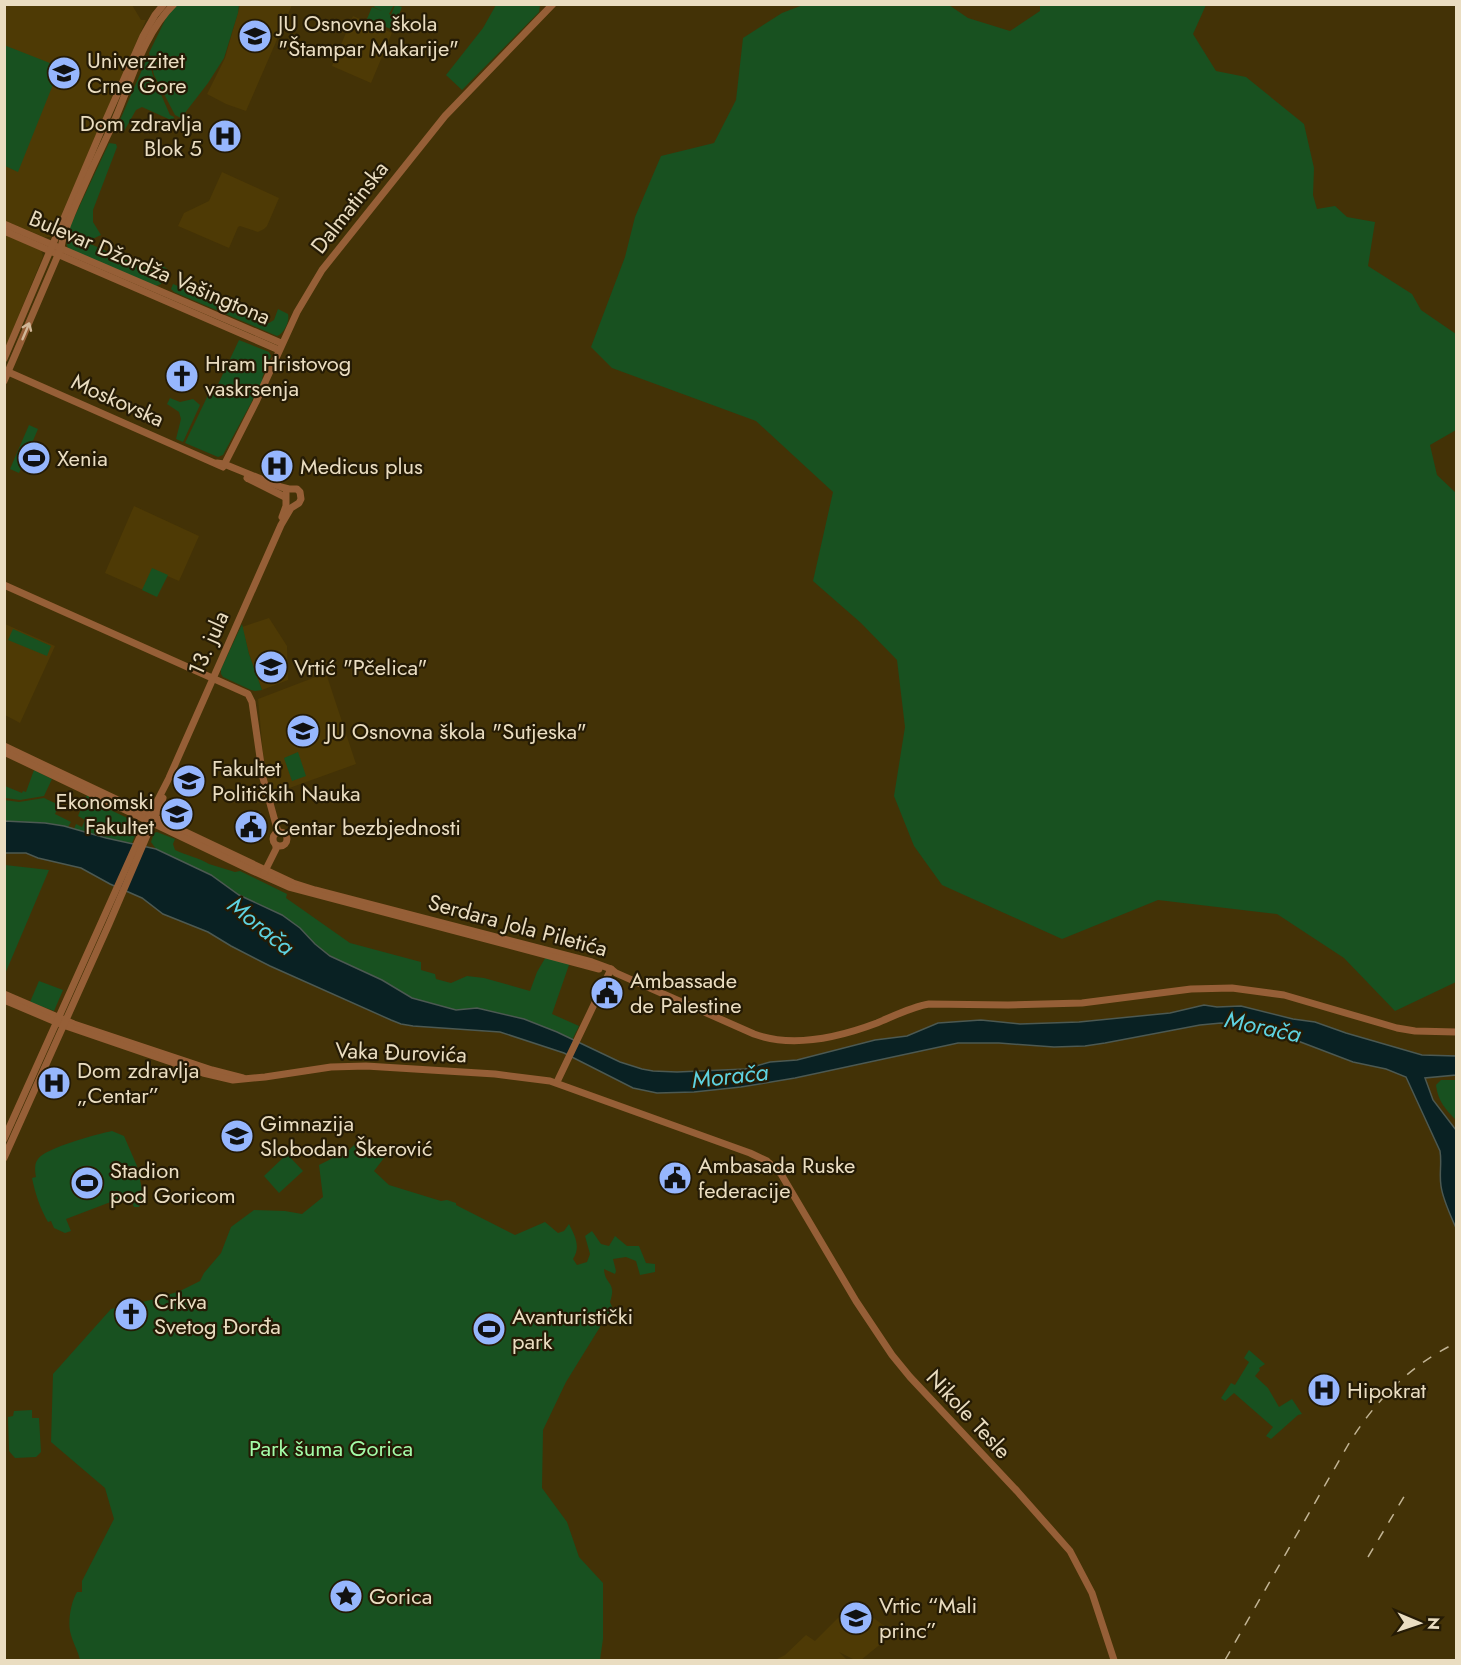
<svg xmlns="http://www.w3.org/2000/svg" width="1461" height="1665" font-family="Jost,sans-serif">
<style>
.built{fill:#4e3a05}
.green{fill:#185120}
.water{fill:#092123;stroke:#4c5952;stroke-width:1.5}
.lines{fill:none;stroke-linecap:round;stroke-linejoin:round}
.secondary{stroke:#965f37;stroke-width:7}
.rail{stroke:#c2b494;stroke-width:1.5;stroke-dasharray:10 10;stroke-linecap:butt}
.oneway{stroke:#d1b798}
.labels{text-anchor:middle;stroke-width:4.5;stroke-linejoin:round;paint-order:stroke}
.poi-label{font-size:22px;fill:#eaddc1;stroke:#251b05;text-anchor:start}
.street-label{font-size:22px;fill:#eaddc1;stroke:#251b05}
.park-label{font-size:22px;fill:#a3fca8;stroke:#251b05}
.water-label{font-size:24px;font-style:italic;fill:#5ed2e0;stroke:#251b05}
</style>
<rect width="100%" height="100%" fill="#433206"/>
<!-- built -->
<g class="built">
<path d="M 4,5 L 132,5 L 141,20 L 146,20 L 54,232 L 51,237 L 44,237 L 5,221 Z"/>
<path d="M 240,5 L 292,5 L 246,111 L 226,104 L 207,94 L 225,58 Z"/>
<path d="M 353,16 L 392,33 L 371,83 L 332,66 Z"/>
<path d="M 222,172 L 279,198 L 267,226 L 264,229 L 258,232 L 240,226 L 238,227 L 229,248 L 178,226 L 184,213 L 209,201 Z"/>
<path d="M 5,235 L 41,250 L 43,256 L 5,349 Z"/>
<path d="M 134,506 L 199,536 L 179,581 L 165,575 L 155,595 L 105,573 Z"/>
<path d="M 269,618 L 287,646 L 288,680 L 262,690 L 249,654 L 242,627 Z"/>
<path d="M 5,624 L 55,646 L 20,723 L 5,715 Z"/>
<path d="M 326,673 L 356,764 L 270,795 L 266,785 L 258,699 Z"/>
<path d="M 853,1603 L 894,1633 L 861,1660 L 855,1660 L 839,1652 L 847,1660 L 775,1660 L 785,1655 L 806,1635 L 815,1641 Z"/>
</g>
<!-- green -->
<g class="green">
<path d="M 177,5 L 239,5 L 238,13 L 224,58 L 208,83 L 181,118 L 175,115 L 154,75 L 149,53 L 167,16 Z"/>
<path d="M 375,5 L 394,5 L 389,14 L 391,15 L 395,5 L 402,7 L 393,30 L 367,19 L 372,7 L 382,11 L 374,7 Z"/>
<path d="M 496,5 L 540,5 L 539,12 L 462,90 L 446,75 L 483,28 Z"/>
<path d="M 803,5 L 949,5 L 968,18 L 1010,31 L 1040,11 L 1040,5 L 1206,5 L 1193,34 L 1216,71 L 1246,77 L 1304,124 L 1314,168 L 1313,195 L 1317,209 L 1335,206 L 1347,217 L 1375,222 L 1368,266 L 1412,294 L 1421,310 L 1456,334 L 1456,430 L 1430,445 L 1437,475 L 1456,493 L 1456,982 L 1395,1011 L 1344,958 L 1277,914 L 1158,900 L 1062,939 L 942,885 L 914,846 L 894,796 L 905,727 L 897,660 L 861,623 L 813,581 L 833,492 L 756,421 L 612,368 L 591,347 L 625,257 L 635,217 L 661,156 L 714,143 L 736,100 L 743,38 L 782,13 Z"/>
<path d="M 4,45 L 60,67 L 18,172 L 5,166 Z"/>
<path d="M 148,56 L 153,76 L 170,115 L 174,117 L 173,121 L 142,107 L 136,110 L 123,133 L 116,129 Z"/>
<path d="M 109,143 L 116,144 L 117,147 L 93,210 L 93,222 L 101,235 L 86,242 L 144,268 L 151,259 L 162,265 L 167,269 L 161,284 L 156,286 L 68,249 L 65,237 Z"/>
<path d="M 173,284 L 265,322 L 269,323 L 274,320 L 278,309 L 288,314 C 290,321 284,334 277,336 L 174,292 L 171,289 Z"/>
<path d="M 239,340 L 269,352 L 271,356 L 262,378 L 264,379 L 223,455 L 218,457 L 185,443 L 209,393 L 213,395 Z"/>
<circle cx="182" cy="376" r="16"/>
<path d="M 170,398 L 180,402 L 193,399 L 200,405 L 183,442 L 176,439 L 181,419 L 179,412 L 167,404 Z"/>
<path d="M 29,425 L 38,429 L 19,473 L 10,469 Z"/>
<path d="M 152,568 L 168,575 L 157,597 L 142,590 Z"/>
<path d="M 242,624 L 249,654 L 262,690 L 255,691 L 251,690 L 223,677 L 221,674 L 221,669 Z"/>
<path d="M 13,629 L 51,646 L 47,656 L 8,640 Z"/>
<path d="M 298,752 L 306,776 L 292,781 L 284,758 Z"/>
<path d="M 34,770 L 52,779 L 44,796 L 20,800 L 5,798 L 5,786 L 22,793 L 23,791 L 26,792 Z"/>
<path d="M 87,795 L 100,805 L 140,824 L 132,843 L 106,838 L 74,829 L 76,824 L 82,827 L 85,820 L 78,816 Z"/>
<path d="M 44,798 L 59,805 L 55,814 L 71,822 L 68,827 L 45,823 L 5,821 L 4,800 L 19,802 Z"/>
<path d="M 157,832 L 175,839 L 173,844 L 175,850 C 185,855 200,858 209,864 L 235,872 L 240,871 L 287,894 L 286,898 L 350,943 L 421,962 L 421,970 L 435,974 L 436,979 L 451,983 L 467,976 L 484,978 L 530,991 L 537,972 L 547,955 L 570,962 L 552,1014 L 579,1026 L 572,1040 L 557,1032 L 524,1019 L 497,1013 L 456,1010 L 412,999 L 382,980 L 331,956 L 315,944 L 307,935 L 282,915 L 239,895 L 211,875 L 156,849 L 151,842 L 154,833 Z"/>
<path d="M 5,865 L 49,870 L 5,974 L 4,865 Z"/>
<path d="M 39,981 L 63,990 L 54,1011 L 30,1002 Z"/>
<path d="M 1441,1080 L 1456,1080 L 1456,1120 C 1445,1109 1438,1101 1436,1085 Z"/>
<path d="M 112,1131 L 124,1136 L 137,1166 L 143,1194 L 145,1195 L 139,1207 L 134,1207 L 129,1195 L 66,1219 L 71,1231 L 65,1233 L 54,1228 L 51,1221 L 48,1222 C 40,1208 35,1193 32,1178 L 36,1177 C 35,1171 34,1164 38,1159 C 45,1148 98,1134 112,1131 Z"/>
<path d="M 354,1145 C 364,1150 374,1146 385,1149 L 384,1158 L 374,1171 L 389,1185 L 441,1201 L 447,1200 L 456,1203 L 456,1205 L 515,1235 L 545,1222 L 558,1233 L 564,1231 L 569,1224 C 575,1236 581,1247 573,1259 L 577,1265 L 587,1262 L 590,1254 L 585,1236 L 592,1231 L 601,1244 L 609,1246 L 615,1236 L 627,1246 L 639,1246 L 646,1263 L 655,1264 L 655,1272 L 640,1275 L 636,1261 L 626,1257 L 613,1259 L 616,1271 L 615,1274 L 604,1269 C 605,1286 617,1281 610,1302 L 615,1314 L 608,1318 L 603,1316 L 600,1327 L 566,1382 L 543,1430 L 542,1488 L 567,1522 L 579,1557 L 603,1583 L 603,1639 L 600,1660 L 80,1660 C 78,1651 72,1641 70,1631 C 68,1620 71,1602 77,1592 L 82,1592 L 82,1581 L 114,1519 L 105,1488 L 51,1442 L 53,1374 L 111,1309 L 155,1299 L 180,1291 L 200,1281 L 204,1273 L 221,1253 L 231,1227 L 254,1210 L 285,1211 L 302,1214 L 323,1197 L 319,1165 L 349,1150 Z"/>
<path d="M 287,1154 L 303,1171 L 279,1193 L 264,1176 Z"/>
<path d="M 1249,1350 L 1265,1364 L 1259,1368 L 1260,1370 L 1255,1376 L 1268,1388 L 1279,1407 L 1292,1399 L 1302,1414 L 1298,1415 L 1271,1439 L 1266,1436 L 1273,1427 L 1234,1393 L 1225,1401 L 1221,1398 L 1231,1383 L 1235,1385 L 1249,1362 L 1244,1358 Z"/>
<path d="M 32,1410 L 32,1418 L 39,1418 L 41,1452 L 36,1457 L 15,1458 L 9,1451 L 8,1417 L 13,1416 L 14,1411 Z"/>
</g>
<!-- water -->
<path class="water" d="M 4,821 L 45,823 L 64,826 L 106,838 L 156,849 L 211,875 L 239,895 L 282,915 L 300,928 L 315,944 L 330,956 L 382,980 L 412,998 L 456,1010 L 477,1008 L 524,1019 L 557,1032 L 620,1062 L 642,1069 L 653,1071 L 677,1072 L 745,1069 L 770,1062 L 797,1060 L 875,1040 L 907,1036 L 938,1023 L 981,1020 L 1020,1024 L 1079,1022 L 1170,1013 L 1204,1005 L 1217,1007 L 1241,1006 L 1293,1019 L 1315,1022 L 1346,1033 L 1422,1055 L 1456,1056 L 1456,1075 L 1425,1078 L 1433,1100 L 1456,1130 L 1456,1228 C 1450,1214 1443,1200 1441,1186 C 1439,1174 1442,1163 1440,1151 L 1406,1077 L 1386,1069 L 1353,1062 L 1269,1030 L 1253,1026 L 1221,1023 L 1200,1025 L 1105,1043 L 1085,1046 L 1054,1047 L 999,1043 L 958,1043 L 795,1078 L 741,1087 L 694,1092 L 657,1093 L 633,1088 L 564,1053 L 500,1032 L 413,1026 L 401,1024 L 391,1020 L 270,966 L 231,946 L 208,932 L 163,914 L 142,898 L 110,884 L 81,868 L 38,858 L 26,853 L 5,853 Z"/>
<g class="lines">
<!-- secondary -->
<g class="secondary">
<path d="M 4,224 L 281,343"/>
<path d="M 4,231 L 279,350"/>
<path d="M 4,359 L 101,131 L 143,36 L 155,15 L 164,4"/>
<path d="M 6,371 L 221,466"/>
<path d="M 4,381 L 61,248 C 63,233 70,219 76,204 C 87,179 99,153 111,128 C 130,88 141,36 174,4"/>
<path d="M 223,467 L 256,402 L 297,312 L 322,270 L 445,116 L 553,4"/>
<path d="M 247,478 L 285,497"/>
<path d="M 282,517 L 286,506 L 286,493"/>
<path d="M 4,585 L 248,694 L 252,702 L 263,778 L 278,832"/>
<path d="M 4,746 L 293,883 L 315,890 L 592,962 L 611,969 L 616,973 L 754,1034 C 792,1048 840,1037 877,1023 C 894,1016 911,1007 929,1004 L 1008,1005 L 1082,1003 L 1191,989 L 1232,988 L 1284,995 L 1397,1028 L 1415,1031 L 1456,1032"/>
<path d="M 4,752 L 253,871 L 289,887 L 599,969"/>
<circle cx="280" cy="839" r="7"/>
<path d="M 264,873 L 276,849 L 276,845"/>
<path d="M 4,994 L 74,1024 L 212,1070 L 243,1078"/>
<path d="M 4,1000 L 63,1025 L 203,1073 L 233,1080 L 265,1077 L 331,1067 L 366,1066 L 495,1074 L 550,1081 L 750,1153 L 767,1161 L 781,1174 L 856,1301 L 892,1355 L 910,1377 L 1017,1491 L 1070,1551 L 1092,1593 L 1114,1660"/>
<path d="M 557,1082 L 611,969"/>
<path d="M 4,1139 L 147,821 L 169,778 L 281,525 L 291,508 L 299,503 L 301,499 L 300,492 L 297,489 L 289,489 L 281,487 L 224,464 L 217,463"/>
<path d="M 4,1158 L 109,924 L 163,798"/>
</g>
<!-- rail -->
<g class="rail">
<path d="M 1368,1557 L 1408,1490"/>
<path d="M 1225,1660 L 1348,1445 C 1374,1402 1410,1365 1456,1343"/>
</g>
</g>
<!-- one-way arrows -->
<defs><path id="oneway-shaft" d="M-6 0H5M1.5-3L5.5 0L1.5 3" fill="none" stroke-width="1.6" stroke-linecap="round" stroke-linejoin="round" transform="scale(1.5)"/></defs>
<use class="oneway" href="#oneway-shaft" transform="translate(26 331) rotate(-67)"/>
<!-- icons -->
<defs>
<g id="school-disc" transform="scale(1.725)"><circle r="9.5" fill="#96b6fd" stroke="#251b05"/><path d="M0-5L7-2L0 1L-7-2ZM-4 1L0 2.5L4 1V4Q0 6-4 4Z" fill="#111"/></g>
<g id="university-disc" transform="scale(1.725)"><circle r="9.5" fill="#96b6fd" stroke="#251b05"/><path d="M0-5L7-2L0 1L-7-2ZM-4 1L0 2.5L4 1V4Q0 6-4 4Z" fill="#111"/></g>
<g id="hospital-disc" transform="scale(1.725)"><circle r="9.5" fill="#96b6fd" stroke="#251b05"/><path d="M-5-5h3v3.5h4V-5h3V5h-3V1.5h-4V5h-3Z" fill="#111"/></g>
<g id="church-disc" transform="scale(1.725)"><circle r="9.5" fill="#96b6fd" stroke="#251b05"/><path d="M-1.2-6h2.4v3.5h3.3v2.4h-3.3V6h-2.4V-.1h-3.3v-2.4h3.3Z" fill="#111"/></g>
<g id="stadium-disc" transform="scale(1.725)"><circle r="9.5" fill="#96b6fd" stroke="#251b05"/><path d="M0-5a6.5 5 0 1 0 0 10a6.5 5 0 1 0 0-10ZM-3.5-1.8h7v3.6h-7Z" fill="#111"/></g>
<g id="civic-disc" transform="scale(1.725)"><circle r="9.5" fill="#96b6fd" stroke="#251b05"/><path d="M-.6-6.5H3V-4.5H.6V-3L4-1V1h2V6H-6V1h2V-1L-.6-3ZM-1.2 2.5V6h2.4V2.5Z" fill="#111"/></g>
<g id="sight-disc" transform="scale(1.725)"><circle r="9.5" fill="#96b6fd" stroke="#251b05"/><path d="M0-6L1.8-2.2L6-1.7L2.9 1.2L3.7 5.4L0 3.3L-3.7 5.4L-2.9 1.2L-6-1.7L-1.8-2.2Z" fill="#111"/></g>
</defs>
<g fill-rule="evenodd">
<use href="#school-disc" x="255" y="36"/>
<use href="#university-disc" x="64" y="73"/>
<use href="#hospital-disc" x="225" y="136"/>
<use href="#church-disc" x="182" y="376"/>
<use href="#stadium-disc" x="34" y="458"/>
<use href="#hospital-disc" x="277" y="466"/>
<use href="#school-disc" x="271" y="667"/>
<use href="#school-disc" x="303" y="731"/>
<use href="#university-disc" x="189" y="781"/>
<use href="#university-disc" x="177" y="814"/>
<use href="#civic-disc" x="251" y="827"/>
<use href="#civic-disc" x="607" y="993"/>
<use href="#hospital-disc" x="54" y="1083"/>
<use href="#school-disc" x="237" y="1136"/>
<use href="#civic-disc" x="675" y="1178"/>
<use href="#stadium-disc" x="87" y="1183"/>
<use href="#church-disc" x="131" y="1314"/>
<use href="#stadium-disc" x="489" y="1329"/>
<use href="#hospital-disc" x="1324" y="1390"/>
<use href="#sight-disc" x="346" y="1596"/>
<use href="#school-disc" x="856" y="1618"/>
</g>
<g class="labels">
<!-- poi labels -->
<g class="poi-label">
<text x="278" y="31">JU Osnovna škola<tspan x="278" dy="25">"Štampar Makarije"</tspan></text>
<text x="87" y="68">Univerzitet<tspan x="87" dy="25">Crne Gore</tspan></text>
<text x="202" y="131" text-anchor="end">Dom zdravlja<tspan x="202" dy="25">Blok 5</tspan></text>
<text x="205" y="371">Hram Hristovog<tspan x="205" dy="25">vaskrsenja</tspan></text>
<text x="57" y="466">Xenia</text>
<text x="300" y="474">Medicus plus</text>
<text x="294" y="675">Vrtić "Pčelica"</text>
<text x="326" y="739">JU Osnovna škola "Sutjeska"</text>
<text x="212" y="776">Fakultet<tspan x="212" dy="25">Političkih Nauka</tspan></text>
<text x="154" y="809" text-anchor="end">Ekonomski<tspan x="154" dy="25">Fakultet</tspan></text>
<text x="274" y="835">Centar bezbjednosti</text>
<text x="630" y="988">Ambassade<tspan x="630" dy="25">de Palestine</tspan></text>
<text x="77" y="1078">Dom zdravlja<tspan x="77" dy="25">„Centar”</tspan></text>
<text x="260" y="1131">Gimnazija<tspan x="260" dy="25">Slobodan Škerović</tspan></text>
<text x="698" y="1173">Ambasada Ruske<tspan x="698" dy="25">federacije</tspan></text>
<text x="110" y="1178">Stadion<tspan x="110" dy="25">pod Goricom</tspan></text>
<text x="154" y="1309">Crkva<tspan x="154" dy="25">Svetog Đorđa</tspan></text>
<text x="512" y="1324">Avanturistički<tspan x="512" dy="25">park</tspan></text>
<text x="1347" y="1398">Hipokrat</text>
<text x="369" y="1604">Gorica</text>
<text x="879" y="1613">Vrtic “Mali<tspan x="879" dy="25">princ”</tspan></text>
</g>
<!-- street labels -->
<g class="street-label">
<text transform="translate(349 207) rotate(-52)" y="8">Dalmatinska</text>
<text transform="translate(150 267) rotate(23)" y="8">Bulevar Džordža Vašingtona</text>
<text transform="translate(118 400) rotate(24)" y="8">Moskovska</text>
<text transform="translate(208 643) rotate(-66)" y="8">13. jula</text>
<text transform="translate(518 925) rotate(15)" y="8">Serdara Jola Piletića</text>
<text transform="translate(401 1052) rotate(2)" y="8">Vaka Đurovića</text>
<text transform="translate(969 1414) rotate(47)" y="8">Nikole Tesle</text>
</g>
<!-- park labels -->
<g class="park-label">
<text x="331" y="1456">Park šuma Gorica</text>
</g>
<!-- water labels -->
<g class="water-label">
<text transform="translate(261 926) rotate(39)" y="8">Morača</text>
<text transform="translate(1263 1027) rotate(12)" y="8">Morača</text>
<text transform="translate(730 1076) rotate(-6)" y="8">Morača</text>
</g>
</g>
<!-- border -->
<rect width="1461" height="1665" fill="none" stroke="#eaddc1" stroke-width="12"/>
<!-- north arrow -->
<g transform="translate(1419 1623) rotate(92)" stroke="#251b05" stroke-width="4.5" paint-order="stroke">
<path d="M0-4.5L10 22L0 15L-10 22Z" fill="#eaddc1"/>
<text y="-9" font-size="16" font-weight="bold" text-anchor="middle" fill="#eaddc1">N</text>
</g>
</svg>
